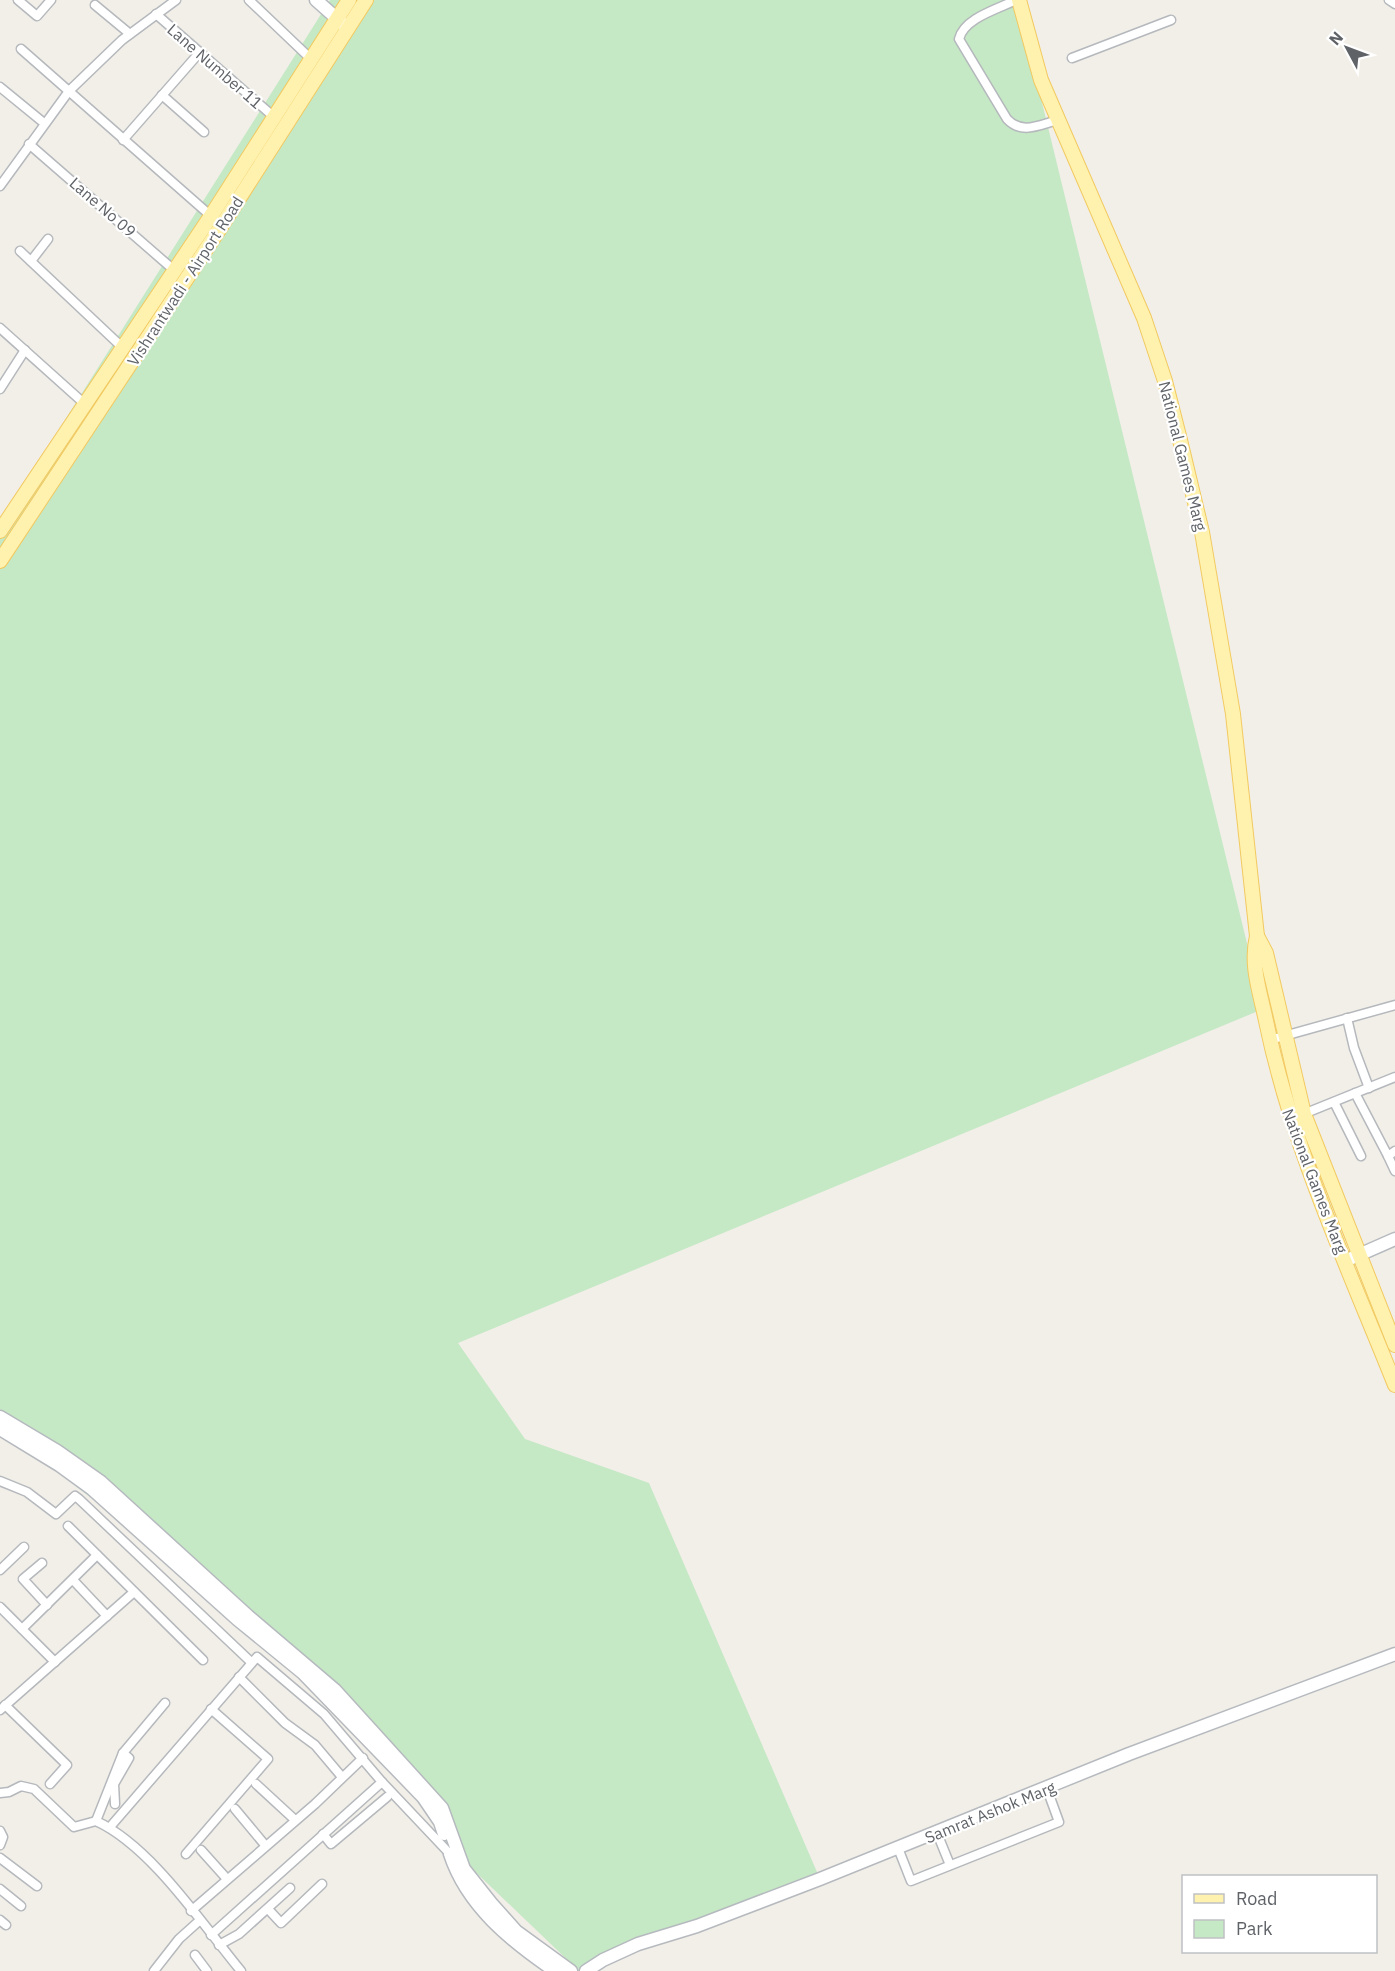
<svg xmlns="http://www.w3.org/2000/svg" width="1395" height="1971" font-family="'IBM Plex Sans',sans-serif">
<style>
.green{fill:#c5e8c5}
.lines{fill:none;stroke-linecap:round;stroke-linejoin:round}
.street-casing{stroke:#b5b8bc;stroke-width:11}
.secondary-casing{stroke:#b6babf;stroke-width:15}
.primary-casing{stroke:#f2c960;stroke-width:16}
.street{stroke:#fff;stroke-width:8}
.secondary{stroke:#fff;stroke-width:12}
.primary{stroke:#fff2af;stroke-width:14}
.labels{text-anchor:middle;stroke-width:4.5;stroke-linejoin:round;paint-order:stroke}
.street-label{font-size:16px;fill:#5f6368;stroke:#fff}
</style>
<rect width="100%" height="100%" fill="#f1efe8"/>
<!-- green -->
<path class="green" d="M 330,0 L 1017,0 L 1263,1009 L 458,1343 L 525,1439 L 649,1483 L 820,1879 L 589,1971 L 579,1971 L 441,1839 L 437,1833 L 436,1822 L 308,1664 L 0,1428 L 0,523 Z"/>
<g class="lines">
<!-- street casing -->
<g class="street-casing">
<g id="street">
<path d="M 18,0 L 37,16 L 51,0"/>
<path d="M 249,0 L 311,59"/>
<path d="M 1016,0 C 998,9 964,18 959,39 L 1007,119 C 1022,135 1039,125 1058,120"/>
<path d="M 1389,0 L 1395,4"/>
<path d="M 95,5 L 130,34"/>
<path d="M 156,14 L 274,117"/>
<path d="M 21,49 L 211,216"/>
<path d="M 1072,58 L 1171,20"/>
<path d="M 0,87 L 44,123"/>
<path d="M 162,95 L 204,132"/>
<path d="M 123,140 L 200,52"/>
<path d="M 29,144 L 175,271"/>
<path d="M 0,186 L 69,91 L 122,40 L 176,0"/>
<path d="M 20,251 L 123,348"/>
<path d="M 31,261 L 48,239"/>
<path d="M 0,328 L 87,406"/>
<path d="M 0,389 L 25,350"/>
<path d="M 1347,1018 L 1354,1048 L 1369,1088"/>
<path d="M 1270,1040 L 1395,1005"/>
<path d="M 1355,1093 L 1388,1156 L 1395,1151"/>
<path d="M 1334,1102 L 1361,1156"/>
<path d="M 1301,1115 L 1395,1077"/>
<path d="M 1388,1156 L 1395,1171"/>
<path d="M 0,1481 L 27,1492 L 56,1514 L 75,1496 L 79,1499 L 251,1662"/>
<path d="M 68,1526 L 203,1660"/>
<path d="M 42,1563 L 23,1579 L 47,1605"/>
<path d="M 0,1570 L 24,1547"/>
<path d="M 73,1580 L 107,1616"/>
<path d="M 0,1607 L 55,1662"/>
<path d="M 22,1629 L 97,1555"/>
<path d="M 239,1677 L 285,1723 L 315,1745 L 342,1777"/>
<path d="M 5,1705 L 67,1765 L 50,1784"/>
<path d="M 0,1710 L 134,1592"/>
<path d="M 256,1784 L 294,1819"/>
<path d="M 0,1793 L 9,1792 L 21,1786 L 34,1789 L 74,1827 L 96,1821 C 151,1846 202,1924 241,1971"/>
<path d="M 115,1804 L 114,1784 L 129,1758 L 123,1753"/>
<path d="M 235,1809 L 265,1845"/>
<path d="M 96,1821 L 123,1753 L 165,1703"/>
<path d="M 110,1827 L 257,1657 L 324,1714 L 382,1782 L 451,1855"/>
<path d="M 0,1831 L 3,1837 L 0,1845"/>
<path d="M 937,1833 L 950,1865"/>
<path d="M 323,1834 L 331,1844 L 387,1797"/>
<path d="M 898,1848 L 911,1881 L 1059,1822 L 1047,1789"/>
<path d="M 201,1850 L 227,1879"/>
<path d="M 186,1854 L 268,1759 L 211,1709"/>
<path d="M 0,1858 L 37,1886"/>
<path d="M 0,1889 L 21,1906"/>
<path d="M 268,1909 L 281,1923 L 322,1884"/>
<path d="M 191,1911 L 315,1804 L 363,1758"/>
<path d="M 0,1920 L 6,1925"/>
<path d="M 211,1935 L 382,1782"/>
<path d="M 219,1945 L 239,1934 L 290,1888"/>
<path d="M 195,1955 L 207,1971"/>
<path d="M 154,1971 L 179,1939 L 199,1921"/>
</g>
</g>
<!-- secondary casing -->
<g class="secondary-casing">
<g id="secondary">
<path d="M 316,0 L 343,24"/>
<path d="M 1345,1261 L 1395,1239"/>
<path d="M 0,1417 L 57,1451 L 101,1482 L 248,1616 L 335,1690 L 442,1808 L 464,1869 L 491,1903 L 516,1931 L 571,1971"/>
<path d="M 0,1429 L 59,1465 L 92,1489 L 237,1619 L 303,1673 L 423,1797 L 440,1822 L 444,1834"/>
<path d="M 450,1854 C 467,1906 511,1941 555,1971"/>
<path d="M 586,1971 L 603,1960 L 638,1944 L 697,1926 L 820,1879 L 1129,1754 L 1395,1654"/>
</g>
</g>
<!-- primary casing -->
<g class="primary-casing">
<g id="primary">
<path d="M 1019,0 L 1041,80 L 1144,318 L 1165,381 L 1180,440 L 1202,532 L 1233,714 L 1257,936 C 1250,965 1260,992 1266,1021 C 1292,1147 1347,1265 1395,1385"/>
<path d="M 0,531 L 211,216 L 349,0"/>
<path d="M 0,561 L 222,225 L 366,0"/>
<path d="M 1257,936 L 1266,953 L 1304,1114 L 1395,1345"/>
</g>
</g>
<!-- street -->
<use href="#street" class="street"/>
<!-- secondary -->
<use href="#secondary" class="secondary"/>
<!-- primary -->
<use href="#primary" class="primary"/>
</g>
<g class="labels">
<!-- street labels -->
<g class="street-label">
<text transform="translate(215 66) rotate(41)" y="6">Lane Number 11</text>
<text transform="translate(103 207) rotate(41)" y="6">Lane No 09</text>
<text transform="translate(185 281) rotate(-57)" y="6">Vishrantwadi - Airport Road</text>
<text transform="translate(1183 456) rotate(76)" y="6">National Games Marg</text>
<text transform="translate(1315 1181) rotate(69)" y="6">National Games Marg</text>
<text transform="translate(990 1812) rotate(-22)" y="6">Samrat Ashok Marg</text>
</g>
</g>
<!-- legend -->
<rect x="1182" y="1875" width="195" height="78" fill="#ffffff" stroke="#bfc1c3" stroke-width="1.5"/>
<rect x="1194" y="1894" width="30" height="9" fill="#fff2af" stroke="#bfc1c3" stroke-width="1.5"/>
<text x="1236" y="1905" font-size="18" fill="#5f6368">Road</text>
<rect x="1194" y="1920" width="30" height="18" fill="#c5e8c5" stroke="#bfc1c3" stroke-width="1.5"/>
<text x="1236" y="1935" font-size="18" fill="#5f6368">Park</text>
<!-- north arrow -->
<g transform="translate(1347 48) rotate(311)" stroke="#ffffff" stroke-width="4.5" paint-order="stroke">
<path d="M0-4.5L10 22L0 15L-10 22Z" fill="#5f6368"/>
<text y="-9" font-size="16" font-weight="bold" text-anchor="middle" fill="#5f6368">N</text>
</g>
</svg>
